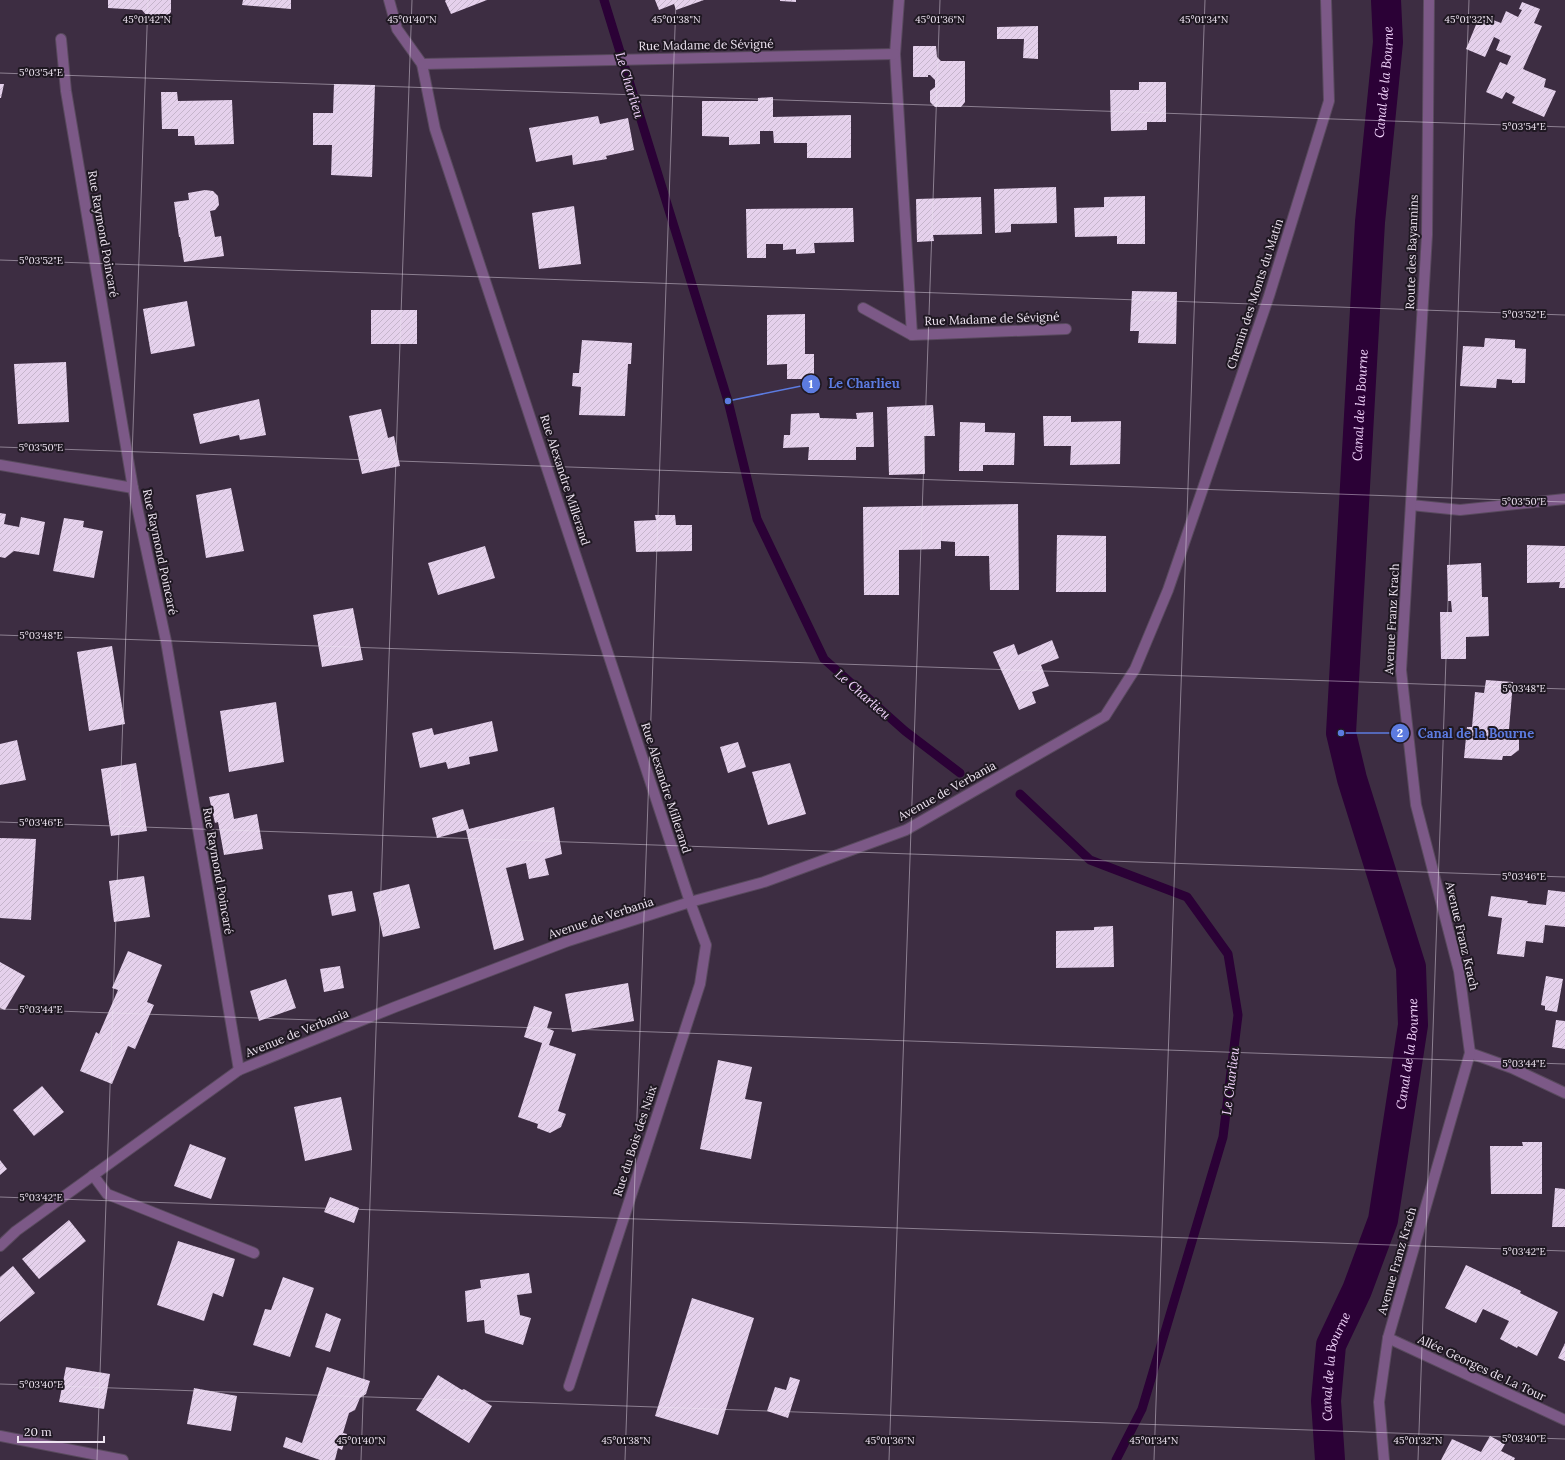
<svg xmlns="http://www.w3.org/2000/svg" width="1565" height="1460" font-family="Lora,serif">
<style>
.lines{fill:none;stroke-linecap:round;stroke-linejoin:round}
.stream{stroke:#2b0136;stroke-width:9}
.canal{stroke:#2b0136;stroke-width:30}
.building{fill:url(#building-hatch)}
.service-casing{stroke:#594a5e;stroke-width:12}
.minor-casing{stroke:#594a5e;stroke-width:12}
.service{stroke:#7c5987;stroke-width:10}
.minor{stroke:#7c5987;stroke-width:10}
.ticks{fill:none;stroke:#eee4f1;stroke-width:1;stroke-opacity:0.45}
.labels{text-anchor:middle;stroke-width:4;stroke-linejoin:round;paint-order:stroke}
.street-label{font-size:12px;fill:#eee4f1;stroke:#1f1822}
.water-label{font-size:13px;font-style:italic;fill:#f2d4fc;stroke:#1f1822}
.ticks-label{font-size:10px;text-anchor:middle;fill:#eee4f1;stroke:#1f1822;stroke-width:4;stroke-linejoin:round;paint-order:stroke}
.leader{fill:none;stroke:#5c7be0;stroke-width:1.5}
.callout-dot{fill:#5c7be0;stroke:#1f1822;stroke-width:1.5}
.mark-label{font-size:12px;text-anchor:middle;font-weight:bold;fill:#fff}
.callout-label{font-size:13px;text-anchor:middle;font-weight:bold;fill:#5c7be0;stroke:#1f1822;stroke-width:4;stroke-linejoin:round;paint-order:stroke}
</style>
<defs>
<pattern id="building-hatch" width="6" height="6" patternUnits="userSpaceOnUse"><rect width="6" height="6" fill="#e5d1ec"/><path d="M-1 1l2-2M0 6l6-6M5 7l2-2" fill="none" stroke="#c5b5cb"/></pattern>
</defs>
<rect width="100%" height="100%" fill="#3d2d42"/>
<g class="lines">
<!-- stream -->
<g class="stream">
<path d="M 604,0 L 728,401 L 757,519 L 824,659 L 905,731 L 960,773"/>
<path d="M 1020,794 L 1090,860 L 1187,897 L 1228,954 L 1238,1015 L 1223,1137 L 1142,1409 L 1116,1460"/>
</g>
<!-- canal -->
<path class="canal" id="s1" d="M 1330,1460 L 1326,1401 L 1331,1345 L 1357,1290 L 1383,1220 L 1413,1025 L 1411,967 L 1352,779 L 1341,733 L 1370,222 L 1388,42 L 1386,0"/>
</g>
<!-- building -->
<g class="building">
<path d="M 108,0 L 171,0 L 171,12 L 166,18 L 148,17 L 142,10 L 108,8 Z"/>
<path d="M 243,0 L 291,0 L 291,9 L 242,5 Z"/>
<path d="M 446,0 L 487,0 L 451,14 L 445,1 Z"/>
<path d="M 655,0 L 704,0 L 676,10 L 674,4 L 659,10 Z"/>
<path d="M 780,0 L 796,0 L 796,2 L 780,1 Z"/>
<path d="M 1522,2 L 1540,9 L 1534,23 L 1542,26 L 1523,69 L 1546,79 L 1544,87 L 1556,91 L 1544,117 L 1512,103 L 1515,97 L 1506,92 L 1502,99 L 1486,92 L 1500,62 L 1507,65 L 1511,56 L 1496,50 L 1500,40 L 1494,37 L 1485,57 L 1466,49 L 1480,15 L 1501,23 L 1506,11 L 1518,17 L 1522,10 L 1519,9 Z"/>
<path d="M 1038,26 L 1038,59 L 1023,58 L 1024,39 L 997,39 L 997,27 Z"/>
<path d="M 913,46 L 936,46 L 937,57 L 941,61 L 965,61 L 965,102 L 961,107 L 935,107 L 930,102 L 930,91 L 935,87 L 935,80 L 930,75 L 928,75 L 928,77 L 913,77 Z"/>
<path d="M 1139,82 L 1166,82 L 1166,122 L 1147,122 L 1147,130 L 1111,131 L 1110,90 L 1139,90 Z"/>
<path d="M 0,84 L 4,84 L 1,98 L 0,98 Z"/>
<path d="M 334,84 L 375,85 L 372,177 L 331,175 L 332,145 L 313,145 L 313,113 L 333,113 Z"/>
<path d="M 161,92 L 177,92 L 178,101 L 232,100 L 234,144 L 195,145 L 194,136 L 178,136 L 178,129 L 162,129 Z"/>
<path d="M 773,97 L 773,117 L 851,115 L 851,158 L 807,158 L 807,143 L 774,143 L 773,131 L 760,131 L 760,144 L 729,145 L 729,137 L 702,136 L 702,101 L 758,101 L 758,98 Z"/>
<path d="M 598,116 L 600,124 L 628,118 L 634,150 L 606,156 L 607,159 L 573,165 L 572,155 L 536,162 L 529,128 Z"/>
<path d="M 1056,187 L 1057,223 L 1011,224 L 1011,232 L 995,233 L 994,189 Z"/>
<path d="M 205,190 L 213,191 L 218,196 L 219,205 L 215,210 L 210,211 L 215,237 L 221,236 L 224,256 L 184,262 L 180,237 L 179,237 L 174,202 L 189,200 L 188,193 Z"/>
<path d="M 1145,196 L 1145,244 L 1117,244 L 1117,236 L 1075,237 L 1074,208 L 1104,207 L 1104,197 Z"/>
<path d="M 981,197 L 982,234 L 933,235 L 934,241 L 917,242 L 916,199 Z"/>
<path d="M 574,206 L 581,264 L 539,269 L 532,213 Z"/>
<path d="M 853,208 L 854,242 L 814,243 L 815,253 L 796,254 L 796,249 L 783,250 L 783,244 L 766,244 L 766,258 L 747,258 L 746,209 Z"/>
<path d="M 1132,291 L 1177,292 L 1176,344 L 1138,343 L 1139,331 L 1130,331 Z"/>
<path d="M 187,301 L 195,346 L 151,354 L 143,309 Z"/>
<rect x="371" y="310" width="46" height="34"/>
<path d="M 805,314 L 805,354 L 814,354 L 814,379 L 787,379 L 787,364 L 767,365 L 767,315 Z"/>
<path d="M 1485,338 L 1515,340 L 1515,348 L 1526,349 L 1525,383 L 1512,383 L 1512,380 L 1497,379 L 1496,388 L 1460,386 L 1463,346 L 1484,347 Z"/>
<path d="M 582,340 L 632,343 L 631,364 L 628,364 L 625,416 L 579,415 L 581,387 L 572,386 L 573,373 L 579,373 Z"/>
<path d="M 66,362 L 69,422 L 18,424 L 14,364 Z"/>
<path d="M 259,399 L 266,435 L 240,440 L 239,435 L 200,444 L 193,414 Z"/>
<path d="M 933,405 L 935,436 L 924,436 L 925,474 L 889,475 L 887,407 Z"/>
<path d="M 381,409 L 388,438 L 394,436 L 400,466 L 362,474 L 349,416 Z"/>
<path d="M 873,412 L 874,447 L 856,447 L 856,460 L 808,460 L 809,447 L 783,448 L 784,435 L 790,435 L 791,414 L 819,413 L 820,418 L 857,419 L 856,413 Z"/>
<path d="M 1043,416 L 1071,416 L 1071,422 L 1121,421 L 1120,464 L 1070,465 L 1071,446 L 1044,446 Z"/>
<path d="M 960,422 L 985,423 L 985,432 L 1015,433 L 1014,465 L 983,465 L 983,471 L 959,471 Z"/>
<path d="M 231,488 L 244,551 L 206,558 L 196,495 Z"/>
<path d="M 1018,504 L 1019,590 L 990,590 L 989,556 L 955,556 L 955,542 L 941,541 L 941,549 L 899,550 L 899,595 L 864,595 L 863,507 Z"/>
<path d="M 0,513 L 6,514 L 4,524 L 19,527 L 21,517 L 45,522 L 39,555 L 14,551 L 5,558 L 0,557 Z"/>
<path d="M 655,515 L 675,515 L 676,525 L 692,525 L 692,551 L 636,552 L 634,521 L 656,520 Z"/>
<path d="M 64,518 L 84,521 L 83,527 L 103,531 L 94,578 L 53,571 Z"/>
<path d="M 1057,535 L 1106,536 L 1106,592 L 1056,592 Z"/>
<path d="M 1527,545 L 1565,546 L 1565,588 L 1559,588 L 1560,582 L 1527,583 Z"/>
<path d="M 485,546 L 495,578 L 438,595 L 428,563 Z"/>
<path d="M 1481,563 L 1482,597 L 1488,597 L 1489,636 L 1466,637 L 1466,659 L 1441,659 L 1440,612 L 1452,612 L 1451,601 L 1448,601 L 1447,565 Z"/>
<path d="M 353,608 L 363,660 L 322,667 L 313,615 Z"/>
<path d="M 1052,640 L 1059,658 L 1041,665 L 1049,686 L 1032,692 L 1036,703 L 1019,710 L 993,652 L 1014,644 L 1018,655 Z"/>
<path d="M 112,646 L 125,724 L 89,731 L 77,652 Z"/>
<path d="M 1486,680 L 1513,682 L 1509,729 L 1514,729 L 1519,737 L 1519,750 L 1511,756 L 1503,756 L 1502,760 L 1464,758 L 1467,727 L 1472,727 L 1475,692 L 1484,693 Z"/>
<path d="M 276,702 L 284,762 L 229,772 L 220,711 Z"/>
<path d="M 492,721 L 498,751 L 469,757 L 470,764 L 448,769 L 446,762 L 420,768 L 412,733 L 432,728 L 434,735 Z"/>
<path d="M 17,740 L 26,780 L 0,785 L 0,744 Z"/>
<path d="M 738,742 L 746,767 L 728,773 L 720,747 Z"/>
<path d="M 136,763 L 147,831 L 111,836 L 101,769 Z"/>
<path d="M 790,763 L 806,814 L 768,825 L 752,772 Z"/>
<path d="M 229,793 L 234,819 L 257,814 L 263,849 L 224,855 L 218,822 L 215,823 L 209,797 Z"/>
<path d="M 554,807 L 562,854 L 545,859 L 549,875 L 529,879 L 526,863 L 506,868 L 524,940 L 494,950 L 466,830 L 437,838 L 432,818 L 463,809 L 469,829 Z"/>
<path d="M 0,838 L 36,839 L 31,920 L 0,918 Z"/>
<path d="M 144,876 L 150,917 L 114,922 L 109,881 Z"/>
<path d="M 409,884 L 420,928 L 383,937 L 373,893 Z"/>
<path d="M 1548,890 L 1565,892 L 1565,927 L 1545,925 L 1543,943 L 1526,941 L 1524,957 L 1497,954 L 1502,918 L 1488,916 L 1491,896 L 1528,901 L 1527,903 L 1546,905 Z"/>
<path d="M 352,891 L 356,911 L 332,916 L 328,895 Z"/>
<path d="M 1113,926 L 1114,967 L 1056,968 L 1056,931 L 1094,930 L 1094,927 Z"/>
<path d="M 128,951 L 162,965 L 147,1002 L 154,1005 L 135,1049 L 128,1046 L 112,1084 L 80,1071 L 96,1032 L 99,1034 L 118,990 L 112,988 Z"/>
<path d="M 0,962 L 25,976 L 5,1010 L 0,1008 Z"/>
<path d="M 340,966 L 344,988 L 324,992 L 320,969 Z"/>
<path d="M 1546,976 L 1563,979 L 1557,1012 L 1545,1010 L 1545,1006 L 1541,1005 Z"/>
<path d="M 286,979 L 296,1008 L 259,1021 L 250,991 Z"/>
<path d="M 628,983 L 634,1021 L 572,1032 L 565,994 Z"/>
<path d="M 534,1006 L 552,1012 L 547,1028 L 554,1031 L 549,1045 L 576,1054 L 558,1111 L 566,1114 L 561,1127 L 550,1133 L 537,1128 L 538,1124 L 518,1117 L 542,1043 L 524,1037 Z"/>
<path d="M 1556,1020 L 1565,1021 L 1565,1049 L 1552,1047 Z"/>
<path d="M 718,1060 L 752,1067 L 745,1099 L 762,1102 L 751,1159 L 700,1149 Z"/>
<path d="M 42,1086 L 64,1112 L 34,1136 L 13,1110 Z"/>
<path d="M 341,1097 L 352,1150 L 305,1161 L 294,1107 Z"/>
<path d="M 1522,1142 L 1542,1142 L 1542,1194 L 1491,1194 L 1490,1146 L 1523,1146 Z"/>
<path d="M 190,1144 L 226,1158 L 211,1199 L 174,1186 Z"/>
<path d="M 0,1160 L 7,1169 L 0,1175 Z"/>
<path d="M 1555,1188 L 1565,1189 L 1565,1227 L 1552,1227 Z"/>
<path d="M 330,1197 L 359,1208 L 354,1223 L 324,1212 Z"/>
<path d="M 69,1220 L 86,1241 L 39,1279 L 22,1259 Z"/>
<path d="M 178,1241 L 235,1259 L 223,1297 L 213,1293 L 204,1321 L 157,1305 Z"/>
<path d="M 1466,1265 L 1521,1291 L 1520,1293 L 1558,1312 L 1537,1356 L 1518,1346 L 1517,1348 L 1500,1339 L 1509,1321 L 1483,1309 L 1476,1323 L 1445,1308 Z"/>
<path d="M 13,1266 L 35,1293 L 0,1322 L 0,1277 Z"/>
<path d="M 529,1273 L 532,1293 L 517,1295 L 520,1315 L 531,1318 L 523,1345 L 485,1333 L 484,1320 L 467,1322 L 465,1291 L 481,1288 L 480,1280 Z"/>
<path d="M 283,1277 L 314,1288 L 290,1357 L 253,1345 L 265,1309 L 271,1310 Z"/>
<path d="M 692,1298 L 754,1318 L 718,1435 L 655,1416 Z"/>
<path d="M 326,1313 L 341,1319 L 330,1352 L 315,1347 Z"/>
<path d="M 1565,1343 L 1565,1361 L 1558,1358 Z"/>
<path d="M 66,1367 L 110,1374 L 104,1409 L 59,1402 Z"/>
<path d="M 327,1367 L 370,1381 L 366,1394 L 360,1398 L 355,1410 L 349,1413 L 343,1433 L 347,1434 L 342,1450 L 338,1448 L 335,1460 L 320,1460 L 283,1447 L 286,1437 L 302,1443 Z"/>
<path d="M 438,1375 L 462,1390 L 464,1389 L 492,1406 L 469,1443 L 416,1410 Z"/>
<path d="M 790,1377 L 800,1380 L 788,1418 L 767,1411 L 775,1387 L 786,1390 Z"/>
<path d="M 194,1388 L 237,1396 L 231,1431 L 187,1424 Z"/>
<path d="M 1490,1436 L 1505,1444 L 1501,1451 L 1515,1458 L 1514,1460 L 1441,1460 L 1452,1439 L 1481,1452 Z"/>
</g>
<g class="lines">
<!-- service casing -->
<g class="service-casing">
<g id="service">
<path d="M 863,308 L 912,335"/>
<path d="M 93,1175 L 107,1194 L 254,1253"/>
<path d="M 0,1436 L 123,1460"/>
</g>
</g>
<!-- minor casing -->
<g class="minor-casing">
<g id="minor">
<path d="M 389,0 L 397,29 L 422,64 L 435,129 L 690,902 L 706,945 L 700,984 L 569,1386"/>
<path d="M 899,0 L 895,54 L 912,335 L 1066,329"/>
<path d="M 61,39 L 66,91 L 133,488 L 166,641 L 239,1070"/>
<path d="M 422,64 L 895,54"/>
<path d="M 0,465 L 133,488"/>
<path d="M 1411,505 L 1460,510 L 1565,499"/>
<path d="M 1470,1053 L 1512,1068 L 1565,1093"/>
<path d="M 0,1246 L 16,1231 L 239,1070 L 395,1007 L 568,941 L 690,902 L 764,882 L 906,830 L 1105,716 L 1135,669 L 1168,590 L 1269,296 L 1329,101 L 1326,0"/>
<path d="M 1388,1338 L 1565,1420"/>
<path d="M 1384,1460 L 1379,1402 L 1388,1338 L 1470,1053 L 1459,971 L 1416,805 L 1401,670 L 1427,235 L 1429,0"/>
</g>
</g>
<!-- service -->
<use href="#service" class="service"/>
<!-- minor -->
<use href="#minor" class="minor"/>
</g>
<!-- ticks -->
<path class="ticks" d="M 0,73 L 1565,127M 0,260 L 1565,315M 0,447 L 1565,502M 0,635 L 1565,689M 0,822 L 1565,877M 0,1009 L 1565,1064M 0,1197 L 1565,1251M 0,1384 L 1565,1439M 97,1460 L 148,0M 361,1460 L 412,0M 625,1460 L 676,0M 889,1460 L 940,0M 1154,1460 L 1205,0M 1418,1460 L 1469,0"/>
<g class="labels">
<!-- street labels -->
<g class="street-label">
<text transform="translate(706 45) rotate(-1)" y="4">Rue Madame de Sévigné</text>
<text transform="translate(103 234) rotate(80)" y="4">Rue Raymond Poincaré</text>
<text transform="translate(1412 252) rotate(-88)" y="4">Route des Bayannins</text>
<text transform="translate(1255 294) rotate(-72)" y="4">Chemin des Monts du Matin</text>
<text transform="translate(992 319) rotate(-2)" y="4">Rue Madame de Sévigné</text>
<text transform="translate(565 480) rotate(72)" y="4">Rue Alexandre Millerand</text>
<text transform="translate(160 552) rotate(78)" y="4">Rue Raymond Poincaré</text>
<text transform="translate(1392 619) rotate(-87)" y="4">Avenue Franz Krach</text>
<text transform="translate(666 788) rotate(72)" y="4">Rue Alexandre Millerand</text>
<text transform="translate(947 791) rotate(-29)" y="4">Avenue de Verbania</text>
<text transform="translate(218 871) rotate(80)" y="4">Rue Raymond Poincaré</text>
<text transform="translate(601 918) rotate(-18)" y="4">Avenue de Verbania</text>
<text transform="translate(1462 936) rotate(77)" y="4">Avenue Franz Krach</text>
<text transform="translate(297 1033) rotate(-22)" y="4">Avenue de Verbania</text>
<text transform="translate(635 1141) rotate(-72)" y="4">Rue du Bois des Naix</text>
<text transform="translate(1397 1261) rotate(-74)" y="4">Avenue Franz Krach</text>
<text transform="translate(1482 1368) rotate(25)" y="4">Allée Georges de La Tour</text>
</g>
<!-- water labels -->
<g class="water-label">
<text dy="5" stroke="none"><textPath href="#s1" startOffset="1403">Canal de la Bourne</textPath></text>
<text transform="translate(630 85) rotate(73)" y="5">Le Charlieu</text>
<text dy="5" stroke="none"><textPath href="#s1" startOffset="1079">Canal de la Bourne</textPath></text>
<text transform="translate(863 694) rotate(41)" y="5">Le Charlieu</text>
<text dy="5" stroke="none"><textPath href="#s1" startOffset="419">Canal de la Bourne</textPath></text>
<text transform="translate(1230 1081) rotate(-83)" y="5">Le Charlieu</text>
<text dy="5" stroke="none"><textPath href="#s1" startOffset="95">Canal de la Bourne</textPath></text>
</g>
</g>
<g class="ticks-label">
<text x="147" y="23">45°01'42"N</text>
<text x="412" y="23">45°01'40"N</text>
<text x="676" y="23">45°01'38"N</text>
<text x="940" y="23">45°01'36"N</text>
<text x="1204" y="23">45°01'34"N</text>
<text x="1469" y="23">45°01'32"N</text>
<text x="41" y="76">5°03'54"E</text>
<text x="1524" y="130">5°03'54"E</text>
<text x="41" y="264">5°03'52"E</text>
<text x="1524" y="318">5°03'52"E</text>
<text x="41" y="451">5°03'50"E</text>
<text x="1524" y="505">5°03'50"E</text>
<text x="41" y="639">5°03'48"E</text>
<text x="1524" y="692">5°03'48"E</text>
<text x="41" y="826">5°03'46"E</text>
<text x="1524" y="880">5°03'46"E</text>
<text x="41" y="1013">5°03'44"E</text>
<text x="1524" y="1067">5°03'44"E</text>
<text x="41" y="1201">5°03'42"E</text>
<text x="1524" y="1255">5°03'42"E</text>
<text x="41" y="1388">5°03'40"E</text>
<text x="1524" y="1442">5°03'40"E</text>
<text x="361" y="1444">45°01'40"N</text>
<text x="626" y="1444">45°01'38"N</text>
<text x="890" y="1444">45°01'36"N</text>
<text x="1154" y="1444">45°01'34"N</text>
<text x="1418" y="1444">45°01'32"N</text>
</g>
<!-- callouts -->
<path class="leader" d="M728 401L811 384M1341 733L1400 733"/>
<g class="callout-dot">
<circle cx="728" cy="401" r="4"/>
<circle cx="1341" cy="733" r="4"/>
<circle cx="811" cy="384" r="10"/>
<circle cx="1400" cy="733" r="10"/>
</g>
<g class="mark-label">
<text x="811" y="388">1</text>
<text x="1400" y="737">2</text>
</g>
<g class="callout-label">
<text x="864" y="388">Le Charlieu</text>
<text x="1476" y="738">Canal de la Bourne</text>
</g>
<!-- scale -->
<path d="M18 1436v6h86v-6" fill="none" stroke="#eee4f1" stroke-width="2"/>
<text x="24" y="1436" font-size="12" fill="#eee4f1" stroke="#1f1822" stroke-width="3" paint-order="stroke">20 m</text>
</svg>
